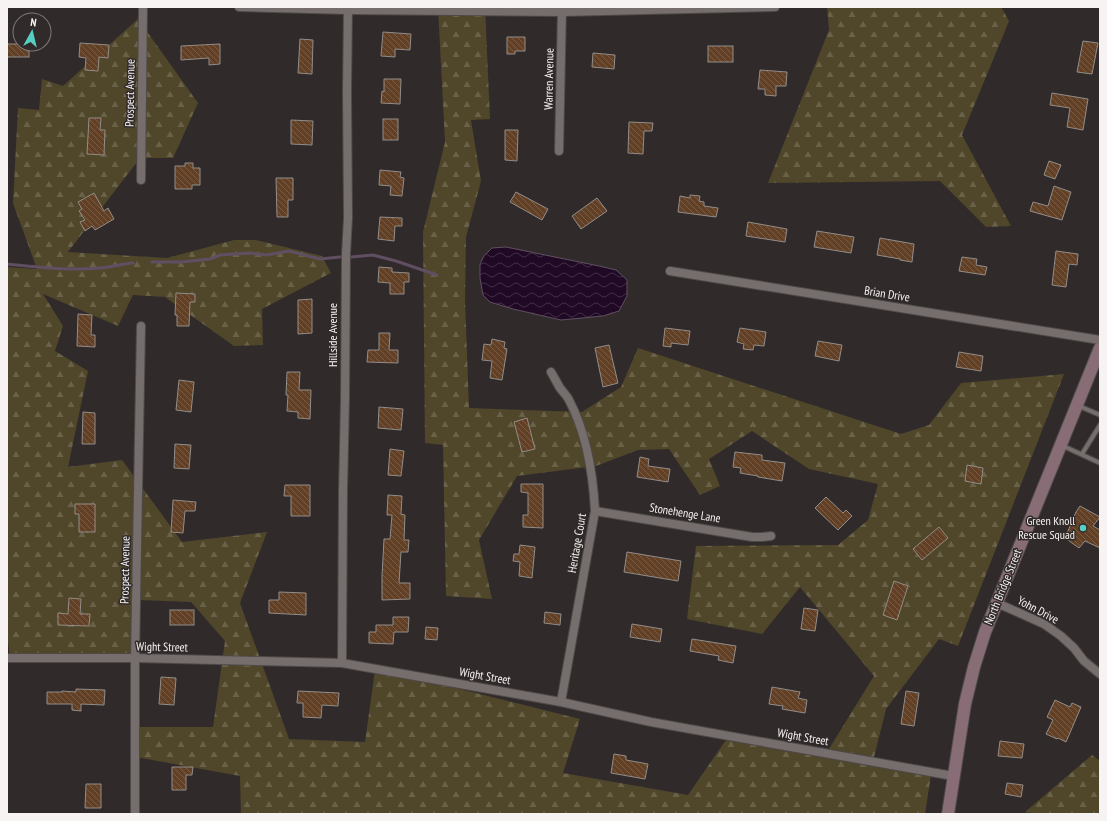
<svg xmlns="http://www.w3.org/2000/svg" width="1107" height="821" font-family="'PT Sans Narrow',sans-serif">
<style>
.forest{fill:url(#forest-firs)}
.water{fill:url(#water-waves);stroke:#604f62}
.lines{fill:none;stroke-linecap:round;stroke-linejoin:round}
.stream{stroke:#604f62;stroke-width:3}
.building{fill:url(#building-back-hatch);stroke:#928d89}
.lane-casing{stroke:#4e4949;stroke-width:6}
.street-casing{stroke:#4e4949;stroke-width:10}
.secondary-casing{stroke:#4e4949;stroke-width:14}
.lane{stroke:#756e6d;stroke-width:4}
.street{stroke:#756e6d;stroke-width:8}
.secondary{stroke:#886d76;stroke-width:12}
.poi-dot{fill:#57cec2;stroke:#302b2a;stroke-width:1.5}
.labels{text-anchor:middle;stroke-width:3;stroke-linejoin:round;paint-order:stroke}
.street-label{font-size:12px;fill:#f7f3f2;stroke:#302b2a}
.poi-label{font-size:12px;fill:#f7f3f2;stroke:#302b2a;text-anchor:end}
</style>
<defs>
<pattern id="forest-firs" width="22" height="20" patternUnits="userSpaceOnUse"><rect width="22" height="20" fill="#50462a"/><path d="M5 1l3.5 6h-7zM16 11l3.5 6h-7z" fill="#6a6149"/></pattern>
<pattern id="water-waves" width="16" height="10" patternUnits="userSpaceOnUse"><rect width="16" height="10" fill="#200925"/><path d="M0 5q4-4 8 0t8 0" fill="none" stroke="#412d45"/></pattern>
<pattern id="building-back-hatch" width="6" height="6" patternUnits="userSpaceOnUse"><rect width="6" height="6" fill="#624026"/><path d="M-1 5l2 2M0 0l6 6M5-1l2 2" fill="none" stroke="#795c46"/></pattern>
</defs>
<rect width="100%" height="100%" fill="#302b2a"/>
<!-- forest -->
<g class="forest">
<path d="M 438,7 L 485,7 L 490,119 L 471,120 L 481,181 L 466,237 L 465,300 L 469,408 L 582,412 L 621,387 L 638,348 L 901,434 L 929,425 L 961,383 L 1064,374 L 958,646 L 939,639 L 886,709 L 872,765 L 931,775 L 925,814 L 241,814 L 240,776 L 136,757 L 138,727 L 213,727 L 225,641 L 191,602 L 139,600 L 139,661 L 10,657 L 7,634 L 7,267 L 37,269 L 13,203 L 18,108 L 39,110 L 42,79 L 63,86 L 138,19 L 198,103 L 173,158 L 140,158 L 68,252 L 167,258 L 234,240 L 256,240 L 322,256 L 331,273 L 262,309 L 263,345 L 234,346 L 165,297 L 133,295 L 118,326 L 43,294 L 63,326 L 55,351 L 88,371 L 68,467 L 122,460 L 182,542 L 267,532 L 240,603 L 289,739 L 365,742 L 375,670 L 392,672 L 580,719 L 563,773 L 688,795 L 728,737 L 824,757 L 874,676 L 800,587 L 762,634 L 687,619 L 696,546 L 838,545 L 868,520 L 878,484 L 809,469 L 752,431 L 709,459 L 720,486 L 700,495 L 669,449 L 638,450 L 596,466 L 517,476 L 479,540 L 492,599 L 446,596 L 443,445 L 425,443 L 423,232 L 445,142 Z"/>
<path d="M 827,7 L 1001,7 L 1009,21 L 962,135 L 1011,226 L 986,227 L 940,181 L 768,183 L 829,30 Z"/>
<path d="M 1092,755 L 1100,761 L 1100,814 L 1041,814 L 1025,812 Z"/>
</g>
<!-- water -->
<path class="water" d="M 506,247 L 599,266 L 616,270 L 627,280 L 627,296 L 619,311 L 603,316 L 561,320 L 513,309 L 490,302 L 483,295 L 480,278 L 480,264 L 484,256 L 492,248 Z"/>
<g class="lines">
<!-- stream -->
<g class="stream">
<path d="M 351,257 L 373,255 L 396,261 L 437,275"/>
<path d="M 152,262 L 182,262 L 210,259 L 220,255 L 250,253 L 267,255 L 289,251 L 320,259 L 340,257"/>
<path d="M 7,264 C 37,267 69,271 100,268 C 111,267 122,264 133,263"/>
</g>
</g>
<!-- building -->
<g class="building">
<path d="M 383,32 L 411,34 L 410,50 L 395,49 L 395,57 L 381,56 Z"/>
<path d="M 507,37 L 525,37 L 525,51 L 515,51 L 515,54 L 507,54 Z"/>
<path d="M 300,39 L 313,40 L 312,74 L 298,73 Z"/>
<path d="M 1083,41 L 1098,43 L 1092,74 L 1077,72 Z"/>
<path d="M 80,43 L 109,45 L 108,58 L 99,57 L 98,71 L 85,70 L 86,58 L 79,57 Z"/>
<rect x="7" y="44" width="22" height="13"/>
<path d="M 220,44 L 220,64 L 209,65 L 209,58 L 181,60 L 181,46 Z"/>
<rect x="708" y="46" width="25" height="16"/>
<path d="M 593,53 L 615,55 L 614,69 L 592,67 Z"/>
<path d="M 760,70 L 787,72 L 786,86 L 776,86 L 776,96 L 765,95 L 765,89 L 758,89 Z"/>
<path d="M 384,79 L 401,79 L 400,104 L 381,103 L 382,91 L 384,92 Z"/>
<path d="M 1052,93 L 1088,99 L 1083,130 L 1067,127 L 1070,108 L 1050,105 Z"/>
<path d="M 89,118 L 101,118 L 100,130 L 105,130 L 104,155 L 87,154 Z"/>
<rect x="383" y="119" width="15" height="21"/>
<path d="M 291,120 L 313,121 L 312,145 L 291,144 Z"/>
<path d="M 629,122 L 653,123 L 652,131 L 644,131 L 643,154 L 628,153 Z"/>
<path d="M 505,130 L 518,130 L 517,161 L 505,160 Z"/>
<path d="M 1049,161 L 1061,165 L 1055,179 L 1044,175 Z"/>
<path d="M 185,163 L 193,163 L 193,168 L 200,168 L 200,185 L 192,185 L 192,189 L 175,189 L 175,166 L 185,166 Z"/>
<path d="M 380,170 L 401,172 L 400,177 L 404,178 L 402,196 L 390,195 L 391,186 L 379,185 Z"/>
<path d="M 276,178 L 293,178 L 293,200 L 288,200 L 288,217 L 277,217 Z"/>
<path d="M 1054,186 L 1071,192 L 1062,220 L 1030,211 L 1033,202 L 1048,206 Z"/>
<path d="M 516,192 L 548,209 L 542,220 L 510,202 Z"/>
<path d="M 94,193 L 104,211 L 108,208 L 114,219 L 95,230 L 92,226 L 85,231 L 80,222 L 85,220 L 79,211 L 82,209 L 78,202 Z"/>
<path d="M 690,195 L 700,196 L 699,201 L 704,202 L 704,206 L 718,208 L 716,217 L 678,212 L 680,196 L 690,198 Z"/>
<path d="M 597,198 L 607,211 L 581,229 L 572,216 Z"/>
<path d="M 380,217 L 402,218 L 402,226 L 395,226 L 394,241 L 378,239 Z"/>
<path d="M 748,222 L 787,229 L 785,242 L 746,236 Z"/>
<path d="M 817,231 L 854,237 L 851,253 L 814,247 Z"/>
<path d="M 880,238 L 914,244 L 912,262 L 900,260 L 900,259 L 877,255 Z"/>
<path d="M 1056,251 L 1078,254 L 1077,265 L 1069,264 L 1066,287 L 1052,285 Z"/>
<path d="M 962,257 L 977,259 L 976,265 L 987,267 L 985,275 L 959,271 Z"/>
<path d="M 379,267 L 392,268 L 392,272 L 409,273 L 409,282 L 404,282 L 404,294 L 390,294 L 390,283 L 378,282 Z"/>
<path d="M 176,293 L 195,294 L 195,302 L 190,302 L 189,326 L 177,326 L 177,315 L 175,315 Z"/>
<path d="M 312,299 L 312,333 L 298,334 L 298,300 Z"/>
<path d="M 78,314 L 92,315 L 91,335 L 95,335 L 95,347 L 77,346 Z"/>
<path d="M 665,328 L 690,331 L 688,345 L 671,343 L 671,347 L 663,346 Z"/>
<path d="M 740,328 L 766,332 L 764,346 L 754,345 L 753,350 L 743,349 L 744,344 L 737,342 Z"/>
<path d="M 379,333 L 390,333 L 389,350 L 398,350 L 398,363 L 367,362 L 368,350 L 379,350 Z"/>
<path d="M 492,339 L 505,342 L 504,348 L 507,349 L 502,380 L 490,378 L 492,361 L 482,360 L 484,344 L 491,345 Z"/>
<path d="M 818,341 L 842,345 L 839,361 L 815,356 Z"/>
<path d="M 609,345 L 618,383 L 603,387 L 595,348 Z"/>
<path d="M 959,352 L 983,356 L 981,371 L 956,367 Z"/>
<path d="M 287,372 L 300,372 L 299,390 L 311,390 L 310,419 L 298,418 L 298,412 L 287,411 L 288,395 L 286,395 Z"/>
<path d="M 179,380 L 194,382 L 191,412 L 176,410 Z"/>
<path d="M 379,407 L 403,409 L 401,430 L 378,428 Z"/>
<path d="M 83,412 L 95,413 L 95,444 L 82,444 Z"/>
<path d="M 527,418 L 535,449 L 522,452 L 514,422 Z"/>
<path d="M 175,444 L 191,445 L 189,469 L 174,468 Z"/>
<path d="M 390,449 L 404,451 L 401,476 L 388,475 Z"/>
<path d="M 735,452 L 762,455 L 762,460 L 785,463 L 782,481 L 758,477 L 758,476 L 740,473 L 741,468 L 733,467 Z"/>
<path d="M 640,457 L 649,459 L 648,466 L 670,469 L 668,482 L 637,477 Z"/>
<path d="M 967,465 L 983,468 L 981,484 L 965,481 Z"/>
<path d="M 521,484 L 543,484 L 543,528 L 523,527 L 523,515 L 528,515 L 528,493 L 521,492 Z"/>
<path d="M 285,485 L 310,485 L 310,516 L 291,516 L 291,496 L 284,496 Z"/>
<path d="M 388,495 L 402,496 L 401,514 L 405,515 L 404,540 L 409,540 L 408,552 L 401,552 L 399,583 L 410,583 L 410,599 L 382,600 L 382,576 L 384,539 L 390,539 L 392,515 L 387,515 Z"/>
<path d="M 826,497 L 843,513 L 846,510 L 852,516 L 838,530 L 815,508 Z"/>
<path d="M 173,500 L 196,502 L 195,511 L 185,511 L 183,533 L 171,532 Z"/>
<path d="M 75,504 L 95,504 L 95,532 L 79,532 L 79,514 L 75,514 Z"/>
<path d="M 1080,506 L 1100,517 L 1093,526 L 1100,530 L 1100,548 L 1085,541 L 1079,548 L 1065,538 L 1076,512 Z"/>
<path d="M 939,527 L 948,538 L 922,560 L 913,549 Z"/>
<path d="M 520,545 L 535,547 L 532,578 L 519,576 L 520,562 L 513,561 L 514,554 L 519,554 Z"/>
<path d="M 627,552 L 681,561 L 678,581 L 624,572 Z"/>
<path d="M 894,581 L 908,586 L 897,620 L 883,615 Z"/>
<path d="M 279,592 L 306,593 L 306,615 L 269,613 L 269,600 L 279,600 Z"/>
<path d="M 69,598 L 81,599 L 80,614 L 90,614 L 89,626 L 58,625 L 58,613 L 68,614 Z"/>
<path d="M 804,608 L 818,610 L 815,631 L 801,629 Z"/>
<rect x="170" y="610" width="24" height="15"/>
<path d="M 545,612 L 561,614 L 560,625 L 544,623 Z"/>
<path d="M 393,617 L 409,617 L 408,632 L 394,632 L 393,644 L 369,643 L 369,632 L 376,632 L 376,625 L 393,625 Z"/>
<path d="M 632,624 L 662,629 L 660,642 L 630,637 Z"/>
<path d="M 426,627 L 438,628 L 437,640 L 425,639 Z"/>
<path d="M 692,639 L 736,646 L 733,663 L 718,660 L 719,656 L 690,651 Z"/>
<path d="M 161,677 L 176,678 L 174,705 L 159,704 Z"/>
<path d="M 772,687 L 800,692 L 798,698 L 807,700 L 805,713 L 782,709 L 783,706 L 769,704 Z"/>
<path d="M 76,689 L 105,690 L 104,705 L 81,704 L 81,711 L 72,710 L 72,704 L 47,704 L 47,692 L 62,692 L 62,691 L 76,692 Z"/>
<path d="M 298,691 L 339,693 L 338,706 L 322,705 L 321,718 L 303,717 L 303,703 L 297,703 Z"/>
<path d="M 906,691 L 919,693 L 914,726 L 901,724 Z"/>
<path d="M 1055,700 L 1070,707 L 1072,703 L 1081,707 L 1066,742 L 1058,738 L 1057,739 L 1046,734 L 1053,720 L 1047,717 Z"/>
<path d="M 1000,741 L 1024,744 L 1022,758 L 998,756 Z"/>
<path d="M 614,754 L 626,756 L 626,760 L 648,764 L 645,779 L 611,773 Z"/>
<path d="M 172,767 L 193,767 L 192,775 L 186,775 L 186,790 L 172,790 Z"/>
<path d="M 1007,783 L 1023,785 L 1021,797 L 1005,794 Z"/>
<path d="M 86,784 L 101,784 L 101,808 L 85,808 Z"/>
</g>
<g class="lines">
<!-- lane casing -->
<g class="lane-casing">
<g id="lane">
<path d="M 1079,406 L 1100,415"/>
<path d="M 1061,445 L 1100,463"/>
<path d="M 1082,454 L 1100,425"/>
</g>
</g>
<!-- street casing -->
<g class="street-casing">
<g id="street">
<path d="M 239,7 L 348,10 L 562,12 L 775,7"/>
<path d="M 559,151 L 562,8"/>
<path d="M 141,180 L 143,7"/>
<path d="M 670,271 L 1100,340"/>
<path d="M 551,372 C 554,377 557,383 560,388 C 563,392 567,396 569,400 C 587,434 593,473 595,511 L 561,702"/>
<path d="M 595,511 L 752,537 L 762,537 L 771,536"/>
<path d="M 997,603 L 1044,624 L 1061,636 L 1074,648 L 1084,661 L 1100,674"/>
<path d="M 7,658 L 135,658 L 342,663 L 561,702 L 651,722 L 953,776"/>
<path d="M 342,663 L 343,491 L 345,399 L 346,254 L 348,218 L 347,92 L 348,7"/>
<path d="M 135,814 L 135,658 L 141,326"/>
</g>
</g>
<!-- secondary casing -->
<g class="secondary-casing">
<path id="secondary" d="M 948,814 L 965,704 L 974,667 L 985,632 L 1100,348"/>
</g>
<!-- lane -->
<use href="#lane" class="lane"/>
<!-- street -->
<use href="#street" class="street"/>
<!-- secondary -->
<use href="#secondary" class="secondary"/>
</g>
<!-- markers -->
<circle class="poi-dot" cx="1083" cy="528" r="4"/>
<g class="labels">
<!-- street labels -->
<g class="street-label">
<text transform="translate(549 79) rotate(-89)" y="4">Warren Avenue</text>
<text transform="translate(130 93) rotate(-89)" y="4">Prospect Avenue</text>
<text transform="translate(887 294) rotate(9)" y="4">Brian Drive</text>
<text transform="translate(333 335) rotate(-90)" y="4">Hillside Avenue</text>
<text transform="translate(685 513) rotate(9)" y="4">Stonehenge Lane</text>
<text transform="translate(577 543) rotate(-80)" y="4">Heritage Court</text>
<text transform="translate(125 570) rotate(-89)" y="4">Prospect Avenue</text>
<text transform="translate(1003 587) rotate(-68)" y="4">North Bridge Street</text>
<text transform="translate(1038 610) rotate(28)" y="4">Yohn Drive</text>
<text transform="translate(162 647) rotate(1)" y="4">Wight Street</text>
<text transform="translate(485 676) rotate(10)" y="4">Wight Street</text>
<text transform="translate(803 737) rotate(10)" y="4">Wight Street</text>
</g>
<!-- poi labels -->
<g class="poi-label">
<text x="1075" y="525">Green Knoll<tspan x="1075" dy="14">Rescue Squad</tspan></text>
</g>
</g>
<!-- border -->
<rect width="1107" height="821" fill="none" stroke="#f7f3f2" stroke-width="16"/>
<!-- north arrow -->
<g transform="translate(32 32) rotate(8)"><circle r="19" fill="#302b2a" stroke="#807b7a"/>
<path d="M0-3L7 15L0 10L-7 15Z" fill="#57cec2"/>
<text y="-6" font-size="11" font-weight="bold" text-anchor="middle" fill="#f7f3f2">N</text>
</g>
</svg>
